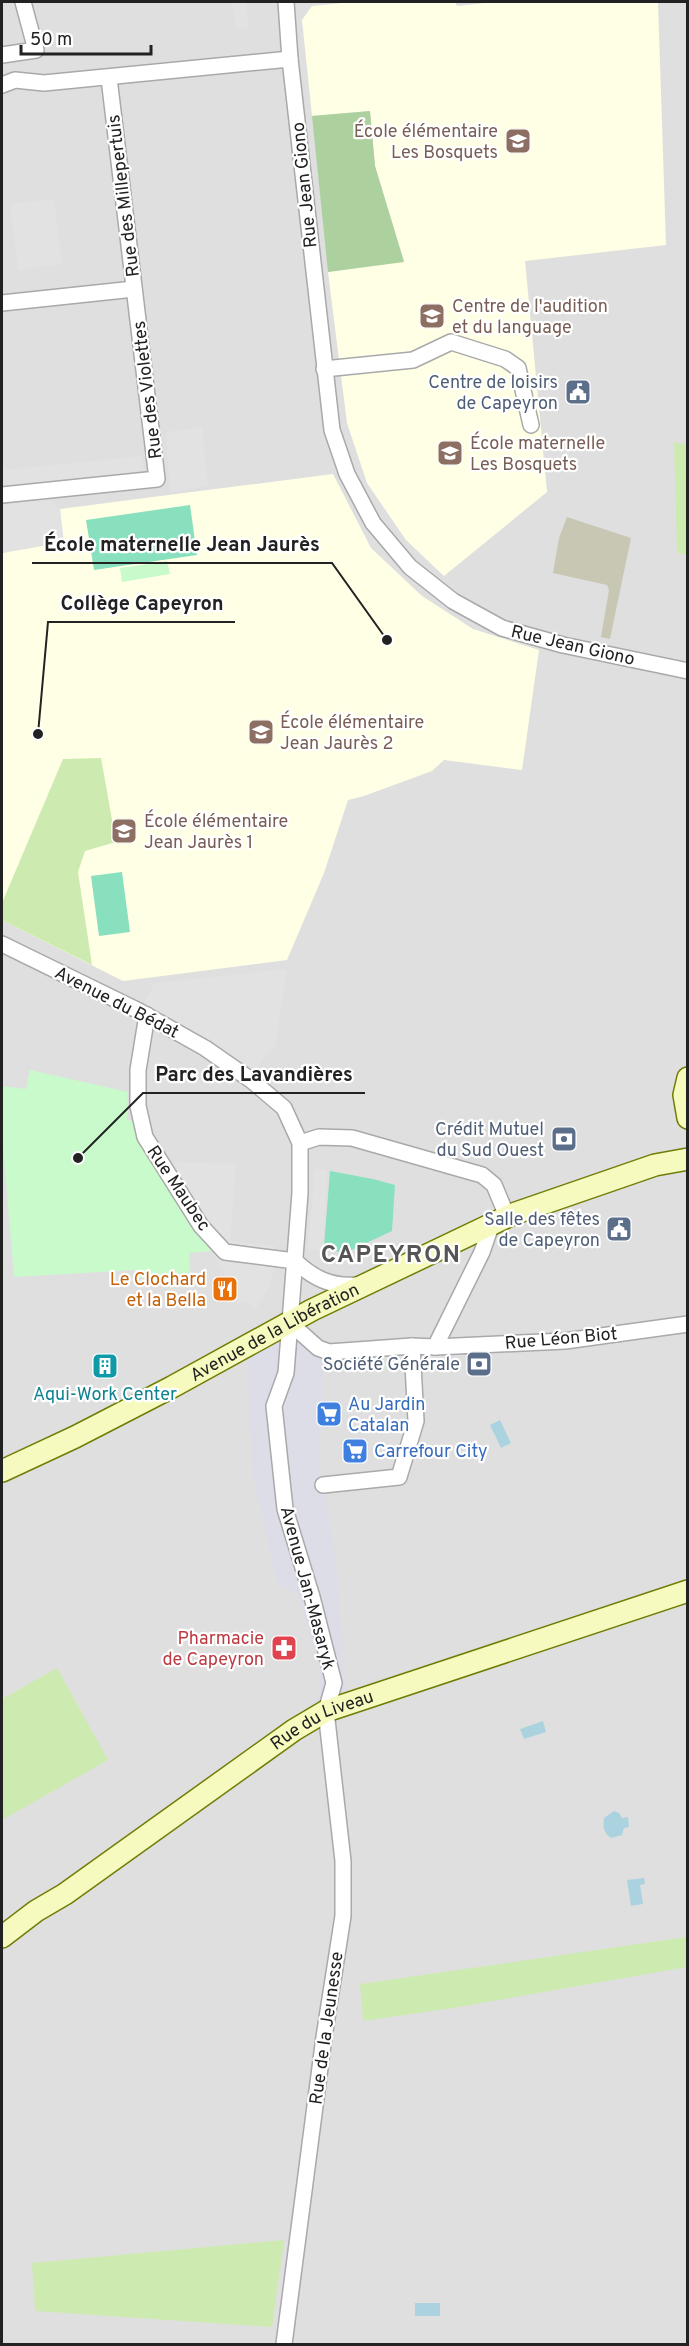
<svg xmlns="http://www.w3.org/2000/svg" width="689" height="2346" font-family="Overpass,sans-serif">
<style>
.residential{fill:#e0dfdf}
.education{fill:#ffffe5}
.construction{fill:#c7c7b4}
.grass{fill:#cdebb0}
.forest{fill:#add19e}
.park{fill:#c8facc}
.pitch{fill:#88e0be}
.parking{fill:#e2e2e2}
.plaza{fill:#dddde8}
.water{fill:#aad3df}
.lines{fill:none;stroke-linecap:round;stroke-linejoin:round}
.street-casing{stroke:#a9a9a9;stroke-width:18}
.secondary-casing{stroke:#707d05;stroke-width:24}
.street{stroke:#fff;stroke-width:15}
.secondary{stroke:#f7fabf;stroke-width:21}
.labels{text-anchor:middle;stroke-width:4.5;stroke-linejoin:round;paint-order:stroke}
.education-label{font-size:18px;fill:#785e54;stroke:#fff;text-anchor:start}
.street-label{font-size:18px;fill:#222;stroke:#fff}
.service-label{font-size:18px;fill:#4e5e75;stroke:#fff;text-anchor:end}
.food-label{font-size:18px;fill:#c56008;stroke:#fff;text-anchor:end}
.culture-label{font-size:18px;fill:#0d838f;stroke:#fff}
.shop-label{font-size:18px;fill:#366cbe;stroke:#fff;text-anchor:start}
.health-label{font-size:18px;fill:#be3a42;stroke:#fff;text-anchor:end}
.district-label{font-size:24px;font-weight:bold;letter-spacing:1.5px;fill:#555;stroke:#fff}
.leader{fill:none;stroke:#222;stroke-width:2}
.callout-dot{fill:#222;stroke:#fff;stroke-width:2}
.callout-label{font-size:20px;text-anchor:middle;font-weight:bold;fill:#222;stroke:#fff;stroke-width:4.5;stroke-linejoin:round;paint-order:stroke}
</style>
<rect width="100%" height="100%" fill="#f2efe9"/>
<!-- residential -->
<rect class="residential" x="2" y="2" width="685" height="2342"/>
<!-- education -->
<g class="education">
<path d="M 352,2 L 455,2 L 457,6 L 495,2 L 658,2 L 666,245 L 525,261 L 547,492 L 444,576 L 406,540 L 367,483 L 347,423 L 328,272 L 404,261 L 375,166 L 370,111 L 312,116 L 302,20 L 312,6 Z"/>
<path d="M 333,474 L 371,548 L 422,596 L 473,629 L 539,650 L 522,770 L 444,760 L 432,771 L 364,796 L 348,800 L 324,873 L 287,960 L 123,981 L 2,920 L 2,553 L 63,542 L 60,509 Z"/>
</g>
<!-- construction -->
<path class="construction" d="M 567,517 L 631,538 L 610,639 L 601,637 L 609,590 L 607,585 L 553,573 L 559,538 Z"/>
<!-- grass -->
<g class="grass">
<path d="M 674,442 L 687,445 L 687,555 L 677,553 Z"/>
<path d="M 101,758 L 116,842 L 85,851 L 78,872 L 92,965 L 2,920 L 2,903 L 63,759 Z"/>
<path d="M 57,1668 L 108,1760 L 2,1820 L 2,1699 Z"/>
<path d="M 687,1937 L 687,1967 L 453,2008 L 363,2021 L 360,1984 Z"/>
<path d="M 284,2240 L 272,2327 L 35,2311 L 32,2263 Z"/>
</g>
<!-- forest -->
<path class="forest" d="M 370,111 L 375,166 L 404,262 L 328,272 L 312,116 Z"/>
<!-- park -->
<g class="park">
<path d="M 167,561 L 170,574 L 122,582 L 120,568 Z"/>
<path d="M 30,1070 L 128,1092 L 127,1120 L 136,1122 L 137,1137 L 211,1251 L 189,1253 L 190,1274 L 137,1278 L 135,1270 L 14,1277 L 2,1134 L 2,1086 L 26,1089 Z"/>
</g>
<!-- pitch -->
<g class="pitch">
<path d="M 190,505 L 197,555 L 94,570 L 86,520 Z"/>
<path d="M 122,872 L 130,932 L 99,936 L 91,876 Z"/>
<path d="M 330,1171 L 373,1179 L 395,1185 L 392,1231 L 343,1254 L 324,1246 Z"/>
</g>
<!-- parking -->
<g class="parking">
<path d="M 232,2 L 246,2 L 249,28 L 236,29 Z"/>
<path d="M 54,199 L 62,264 L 18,270 L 10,204 Z"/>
<path d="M 202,427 L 208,486 L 170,492 L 166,432 Z"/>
<path d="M 142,456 L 144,471 L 2,487 L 2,470 Z"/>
<path d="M 46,496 L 60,509 L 64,542 L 2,553 L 2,500 Z"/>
<path d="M 287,969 L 275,1048 L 265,1055 L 251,1080 L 139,1011 L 155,983 Z"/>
<path d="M 167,1162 L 236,1164 L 230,1241 L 275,1246 L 274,1268 L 268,1289 L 256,1309 L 245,1302 L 227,1304 L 226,1276 L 211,1251 L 229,1241 L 223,1240 L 206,1219 Z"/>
<path d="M 315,1169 L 327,1170 L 323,1251 L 308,1250 Z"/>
</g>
<!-- plaza -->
<path class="plaza" d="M 290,1323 L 329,1352 L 321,1385 L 320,1465 L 336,1561 L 347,1705 L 294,1730 L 319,1695 L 320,1670 L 298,1593 L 287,1590 L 277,1583 L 252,1472 L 247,1346 Z"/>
<!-- water -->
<g class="water">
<path d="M 500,1420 L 511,1443 L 501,1448 L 490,1425 Z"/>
<path d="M 543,1721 L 546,1732 L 524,1739 L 520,1729 Z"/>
<path d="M 614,1811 L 619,1813 L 622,1818 L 628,1817 L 629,1827 L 624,1828 L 622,1835 L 611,1838 C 603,1832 603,1827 604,1818 Z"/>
<path d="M 644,1878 L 645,1884 L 640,1885 L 643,1904 L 631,1906 L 627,1880 Z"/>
<rect x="415" y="2303" width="25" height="13"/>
</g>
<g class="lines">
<!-- street casing -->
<g class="street-casing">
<g id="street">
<path d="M 286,2 L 290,59 L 332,430 L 347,474 L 373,523 L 410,567 L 453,601 L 502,628 L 563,645 L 688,671"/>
<path d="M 2,55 L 36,50 L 23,2"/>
<path d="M 2,85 L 15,80 L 44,83 L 290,59"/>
<path d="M 2,303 L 134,289"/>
<path d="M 324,369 L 413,360 L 451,342 L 505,359 L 518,368 L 531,425"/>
<path d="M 2,495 L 157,479 L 109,78"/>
<path d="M 2,944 L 139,1011 L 205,1048 L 251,1080 L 284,1108 L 300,1143 L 300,1193 L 286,1373 L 274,1406 L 285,1509 L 312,1597 L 334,1683 L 326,1711 L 343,1861 L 343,1916 L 324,2037 L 284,2344"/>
<path d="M 147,1015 L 138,1070 L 138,1106 L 145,1137 L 201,1226 L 225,1252 L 295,1261"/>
<path d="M 300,1143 L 319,1137 L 352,1138 L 482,1175 L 494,1185 L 507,1216"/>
<path d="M 295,1261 C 313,1278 331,1287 356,1285"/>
<path d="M 290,1323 L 318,1348 L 329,1352 L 412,1346 L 435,1347 L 482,1252 L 492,1223"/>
<path d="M 435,1347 L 565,1341 L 688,1324"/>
<path d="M 323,1485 L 399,1477 L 416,1421 L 412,1346"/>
</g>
</g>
<!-- secondary casing -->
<g class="secondary-casing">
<g id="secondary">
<path d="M 688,1078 L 684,1095 L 688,1118"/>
<path id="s1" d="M 2,1471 L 75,1437 L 172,1387 L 312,1310 L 513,1214 L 655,1165 L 688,1159"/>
<path id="s2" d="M 2,1937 L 36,1911 L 65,1894 L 294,1730 L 326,1711 L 688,1591"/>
</g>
</g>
<!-- street -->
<use href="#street" class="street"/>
<!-- secondary -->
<use href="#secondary" class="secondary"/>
</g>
<!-- icons -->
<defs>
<g id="school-square" transform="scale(1.35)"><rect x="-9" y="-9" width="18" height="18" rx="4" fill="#8d6e63" stroke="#fff"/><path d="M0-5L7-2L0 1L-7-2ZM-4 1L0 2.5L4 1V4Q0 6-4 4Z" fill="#fff"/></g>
<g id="civic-square" transform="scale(1.35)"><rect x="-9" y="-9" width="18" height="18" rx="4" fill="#5c6f8a" stroke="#fff"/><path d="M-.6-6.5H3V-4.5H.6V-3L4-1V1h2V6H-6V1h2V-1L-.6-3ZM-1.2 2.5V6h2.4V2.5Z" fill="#fff"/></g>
<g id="bank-square" transform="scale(1.35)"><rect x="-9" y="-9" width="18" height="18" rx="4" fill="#5c6f8a" stroke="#fff"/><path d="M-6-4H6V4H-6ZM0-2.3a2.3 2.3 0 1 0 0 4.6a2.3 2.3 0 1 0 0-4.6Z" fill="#fff"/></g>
<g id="restaurant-square" transform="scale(1.35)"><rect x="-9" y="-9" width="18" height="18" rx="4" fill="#e8710a" stroke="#fff"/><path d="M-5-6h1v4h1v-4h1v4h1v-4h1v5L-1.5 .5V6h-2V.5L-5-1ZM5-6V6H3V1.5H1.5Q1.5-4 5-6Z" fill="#fff"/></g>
<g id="building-square" transform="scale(1.35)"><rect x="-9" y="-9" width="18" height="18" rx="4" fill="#0f9aa8" stroke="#fff"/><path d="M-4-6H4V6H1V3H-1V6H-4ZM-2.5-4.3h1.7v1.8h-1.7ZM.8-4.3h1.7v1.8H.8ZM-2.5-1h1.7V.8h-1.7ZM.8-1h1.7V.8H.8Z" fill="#fff"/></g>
<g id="supermarket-square" transform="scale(1.35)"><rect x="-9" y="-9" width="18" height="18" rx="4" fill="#3f7fe0" stroke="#fff"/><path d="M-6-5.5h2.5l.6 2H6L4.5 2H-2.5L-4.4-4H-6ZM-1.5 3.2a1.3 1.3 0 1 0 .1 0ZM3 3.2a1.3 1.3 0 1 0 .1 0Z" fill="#fff"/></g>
<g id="pharmacy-square" transform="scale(1.35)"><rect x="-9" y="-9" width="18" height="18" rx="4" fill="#e0444e" stroke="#fff"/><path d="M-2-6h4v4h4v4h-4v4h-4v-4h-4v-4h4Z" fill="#fff"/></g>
</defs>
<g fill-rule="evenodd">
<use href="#school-square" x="518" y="141"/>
<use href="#school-square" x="432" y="316"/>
<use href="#civic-square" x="578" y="392"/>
<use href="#school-square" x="450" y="453"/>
<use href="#school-square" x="261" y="732"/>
<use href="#school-square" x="124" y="831"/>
<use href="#bank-square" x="564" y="1139"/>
<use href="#civic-square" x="619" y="1229"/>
<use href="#restaurant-square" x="225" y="1289"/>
<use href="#bank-square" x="479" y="1364"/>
<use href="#building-square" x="105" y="1366"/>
<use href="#supermarket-square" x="329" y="1414"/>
<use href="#supermarket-square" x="355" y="1451"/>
<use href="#pharmacy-square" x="284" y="1648"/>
</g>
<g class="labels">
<!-- education labels -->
<g class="education-label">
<text x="498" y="137" text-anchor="end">École élémentaire<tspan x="498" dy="21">Les Bosquets</tspan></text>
<text x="452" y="312">Centre de l'audition<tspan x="452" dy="21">et du language</tspan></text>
<text x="470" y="449">École maternelle<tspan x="470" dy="21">Les Bosquets</tspan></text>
<text x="280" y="728">École élémentaire<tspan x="280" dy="21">Jean Jaurès 2</tspan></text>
<text x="144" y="827">École élémentaire<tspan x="144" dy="21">Jean Jaurès 1</tspan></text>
</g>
<!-- street labels -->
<g class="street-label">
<text transform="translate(304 185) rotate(-96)" y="6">Rue Jean Giono</text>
<text transform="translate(123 196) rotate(-97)" y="6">Rue des Millepertuis</text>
<text transform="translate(147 390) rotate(-97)" y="6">Rue des Violettes</text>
<text transform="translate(573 645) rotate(13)" y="6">Rue Jean Giono</text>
<text transform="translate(117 1002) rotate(27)" y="6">Avenue du Bédat</text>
<text transform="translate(179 1188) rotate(56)" y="6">Rue Maubec</text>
<text dy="6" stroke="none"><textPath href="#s1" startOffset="306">Avenue de la Libération</textPath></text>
<text transform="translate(561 1338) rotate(-5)" y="6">Rue Léon Biot</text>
<text transform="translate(308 1588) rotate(75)" y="6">Avenue Jan-Masaryk</text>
<text dy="6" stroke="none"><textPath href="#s2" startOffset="388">Rue du Liveau</textPath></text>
<text transform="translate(326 2028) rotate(-82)" y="6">Rue de la Jeunesse</text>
</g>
<!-- service labels -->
<g class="service-label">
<text x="558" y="388">Centre de loisirs<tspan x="558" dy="21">de Capeyron</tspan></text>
<text x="544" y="1135">Crédit Mutuel<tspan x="544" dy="21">du Sud Ouest</tspan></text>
<text x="600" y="1225">Salle des fêtes<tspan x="600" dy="21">de Capeyron</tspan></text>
<text x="460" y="1370">Société Générale</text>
</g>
<!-- food labels -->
<g class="food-label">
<text x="206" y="1285">Le Clochard<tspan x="206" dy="21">et la Bella</tspan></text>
</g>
<!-- culture labels -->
<g class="culture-label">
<text x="105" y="1400">Aqui-Work Center</text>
</g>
<!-- shop labels -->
<g class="shop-label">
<text x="348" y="1410">Au Jardin<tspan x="348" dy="21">Catalan</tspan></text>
<text x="374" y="1457">Carrefour City</text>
</g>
<!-- health labels -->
<g class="health-label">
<text x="264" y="1644">Pharmacie<tspan x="264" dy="21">de Capeyron</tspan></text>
</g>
<!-- district labels -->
<g class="district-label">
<text x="391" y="1262">CAPEYRON</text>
</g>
</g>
<!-- callouts -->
<path class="leader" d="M387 640L332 563H32M38 734L48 622H235M78 1158L143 1093H365"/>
<g class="callout-dot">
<circle cx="387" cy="640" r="6"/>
<circle cx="38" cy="734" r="6"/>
<circle cx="78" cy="1158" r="6"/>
</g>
<g class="callout-label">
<text x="182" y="551">École maternelle Jean Jaurès</text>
<text x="142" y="610">Collège Capeyron</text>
<text x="254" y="1081">Parc des Lavandières</text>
</g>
<!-- border -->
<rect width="689" height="2346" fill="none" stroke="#222222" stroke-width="6"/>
<!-- scale -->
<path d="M21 45v9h130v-9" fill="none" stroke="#222222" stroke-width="3"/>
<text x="30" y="45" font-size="18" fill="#222222" stroke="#ffffff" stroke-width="4.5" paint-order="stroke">50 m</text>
</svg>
